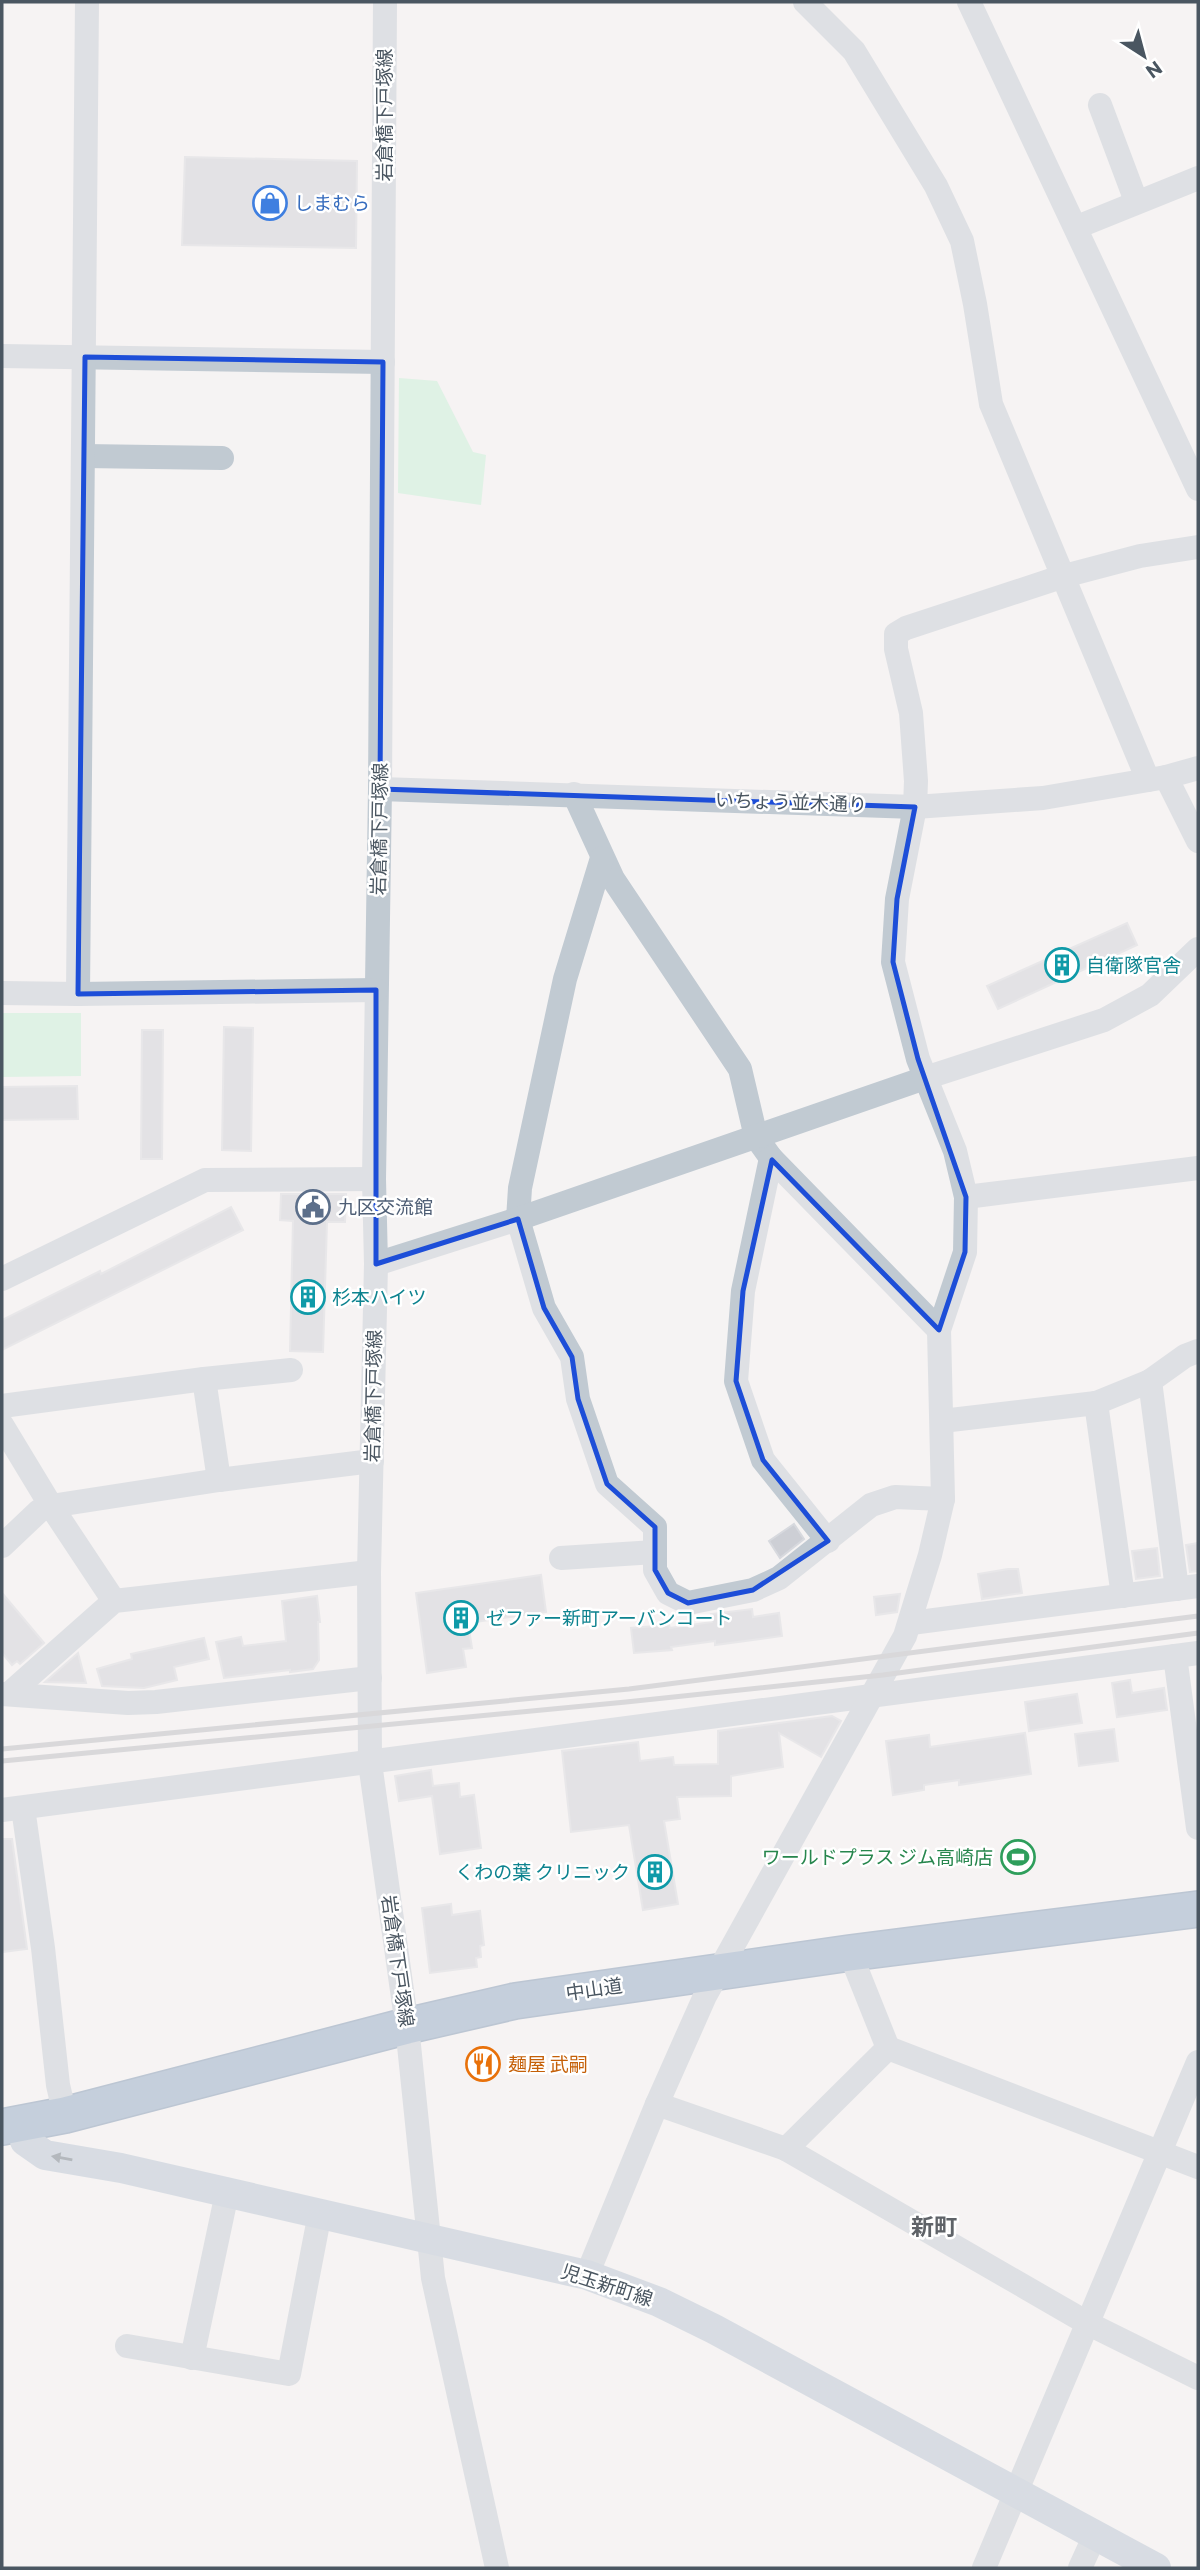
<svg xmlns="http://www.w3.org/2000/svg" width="1200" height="2570" font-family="Commissioner,'Noto Sans JP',sans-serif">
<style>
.green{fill:#c3f1d5}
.building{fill:#cdcfd5;stroke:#d7d9de;stroke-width:2}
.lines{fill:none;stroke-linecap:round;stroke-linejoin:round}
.highway-casing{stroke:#7690ad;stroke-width:38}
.minor{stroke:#c1cad2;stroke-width:24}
.major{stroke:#b3c2d1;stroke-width:30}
.highway{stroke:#8ba5c1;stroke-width:35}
.rail{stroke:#b5b8bd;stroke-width:5}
.oneway{fill:#64717d}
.marked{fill:none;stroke:#1d4ed8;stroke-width:5;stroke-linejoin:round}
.labels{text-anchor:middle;stroke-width:5;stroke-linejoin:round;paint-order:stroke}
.street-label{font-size:19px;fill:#4a5661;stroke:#fff}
.shop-label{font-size:19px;fill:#366cbe;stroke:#fff;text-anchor:start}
.culture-label{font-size:19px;fill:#0d838f;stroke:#fff;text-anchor:start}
.service-label{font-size:19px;fill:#4e5e75;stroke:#fff;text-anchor:start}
.leisure-label{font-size:19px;fill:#27864d;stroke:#fff;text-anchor:end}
.food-label{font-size:19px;fill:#c56008;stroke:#fff;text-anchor:start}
.quarter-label{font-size:23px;font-weight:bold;fill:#5f6368;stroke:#fff}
</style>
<rect width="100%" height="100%" fill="#f5f3f3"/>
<!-- green -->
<g class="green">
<path d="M 399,378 L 437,381 L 473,452 L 486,455 L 481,505 L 398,493 Z"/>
<path d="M 2,1013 L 81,1013 L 81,1076 L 2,1077 Z"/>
</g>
<!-- building -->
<g class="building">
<path d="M 185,157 L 357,161 L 356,248 L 182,245 Z"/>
<path d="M 1127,923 L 1137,945 L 998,1009 L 987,986 Z"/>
<path d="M 224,1027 L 253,1028 L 251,1151 L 222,1150 Z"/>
<path d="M 142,1030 L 163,1030 L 162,1159 L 141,1159 Z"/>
<path d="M 77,1086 L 78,1119 L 2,1120 L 2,1087 Z"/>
<path d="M 281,1194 L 346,1194 L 345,1222 L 327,1222 L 323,1352 L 290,1351 L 293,1221 L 280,1220 Z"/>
<path d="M 231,1207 L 243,1230 L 2,1350 L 2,1320 L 100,1271 L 101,1274 Z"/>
<path d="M 794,1524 L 804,1539 L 780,1558 L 769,1541 Z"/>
<path d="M 1198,1543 L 1198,1571 L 1190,1572 L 1186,1545 Z"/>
<path d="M 1157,1548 L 1160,1576 L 1136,1579 L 1132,1551 Z"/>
<path d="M 1008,1569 L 1018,1569 L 1022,1593 L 982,1599 L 978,1574 Z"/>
<path d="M 541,1575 L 546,1612 L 468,1623 L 472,1648 L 463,1649 L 466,1667 L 427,1673 L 416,1593 Z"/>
<path d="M 2,1593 L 44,1643 L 20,1664 L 17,1661 L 12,1665 L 2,1653 Z"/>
<path d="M 900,1594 L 897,1612 L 876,1615 L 874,1597 Z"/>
<path d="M 317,1596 L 320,1622 L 318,1622 L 319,1660 L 313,1669 L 290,1672 L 290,1670 L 224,1678 L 216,1642 L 241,1637 L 243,1646 L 286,1641 L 282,1601 Z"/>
<path d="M 752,1609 L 753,1617 L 779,1613 L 782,1636 L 715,1645 L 715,1641 L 671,1647 L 672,1650 L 634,1653 L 631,1628 L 669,1625 L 670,1628 L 712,1622 L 711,1614 Z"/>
<path d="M 204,1638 L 209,1659 L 174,1667 L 177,1680 L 144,1688 L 102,1686 L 97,1669 L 132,1659 L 131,1654 Z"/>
<path d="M 78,1653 L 86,1683 L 45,1682 Z"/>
<path d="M 1130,1680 L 1132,1693 L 1164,1688 L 1167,1710 L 1117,1717 L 1112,1683 Z"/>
<path d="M 1077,1694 L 1082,1723 L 1029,1731 L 1025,1702 Z"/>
<path d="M 832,1716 L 841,1721 L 821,1757 L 779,1733 L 783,1767 L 731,1776 L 731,1796 L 677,1797 L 680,1819 L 664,1821 L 678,1904 L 643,1910 L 629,1825 L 571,1832 L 562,1751 L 638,1742 L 640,1761 L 673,1757 L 674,1765 L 718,1764 L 718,1731 Z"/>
<path d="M 1114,1729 L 1118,1761 L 1079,1766 L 1075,1734 Z"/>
<path d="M 1025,1733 L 1031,1774 L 959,1785 L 959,1780 L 924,1785 L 924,1790 L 893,1795 L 886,1741 L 929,1735 L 930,1747 Z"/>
<path d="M 431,1770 L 433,1786 L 459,1783 L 460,1797 L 474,1795 L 481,1848 L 440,1854 L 432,1796 L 399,1801 L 395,1776 Z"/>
<path d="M 2,1839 L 12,1839 L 27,1949 L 2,1952 Z"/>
<path d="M 451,1904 L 452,1915 L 480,1911 L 484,1945 L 480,1946 L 481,1957 L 476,1958 L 477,1967 L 430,1973 L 422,1908 Z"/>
</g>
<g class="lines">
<!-- highway casing -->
<g class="highway-casing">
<path id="highway" d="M 2,2127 L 65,2115 L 407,2026 L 515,2001 L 850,1953 L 1198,1909"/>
</g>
<!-- minor -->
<g class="minor">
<path d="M 385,2 L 380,789 L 374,1179 L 376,1264 L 369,1572 L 370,1763 L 407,2026 L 433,2278 L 497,2568"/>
<path d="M 805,2 L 854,51 L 936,186 L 962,241 L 975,304 L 991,404 L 1148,780"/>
<path d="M 969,2 L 1198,489"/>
<path d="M 1100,105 L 1136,201"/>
<path d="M 1077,227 L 1198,178"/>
<path d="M 2,356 L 383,362"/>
<path d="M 84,456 L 222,458"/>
<path d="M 1166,777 L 1198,841"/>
<path d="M 380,789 L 915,807 L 1043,798 L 1166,777 L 1198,768"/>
<path d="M 574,794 L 613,879 L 740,1069 L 756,1137 L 771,1158 L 939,1330"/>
<path d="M 602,858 L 565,979 L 520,1188 L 518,1219 L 544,1308 L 572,1357 L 578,1399 L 607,1484 L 655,1527 L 655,1570 L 668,1593 L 688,1603 L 753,1590 L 779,1578 L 871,1505 L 895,1497 L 943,1499"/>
<path d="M 2,993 L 78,994 L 376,990"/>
<path d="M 78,994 L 87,2"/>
<path d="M 771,1158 L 743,1291 L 736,1381 L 763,1460 L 828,1541"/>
<path d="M 966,1197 L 1198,1168"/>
<path d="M 376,1264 L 518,1219 L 925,1078 L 1104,1020 L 1150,995 L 1198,949"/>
<path d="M 2,1279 L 205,1180 L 374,1179"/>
<path d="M 204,1379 L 219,1480"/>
<path d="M 1150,1381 L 1177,1589"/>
<path d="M 1096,1403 L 1123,1596"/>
<path d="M 2,1406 L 204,1379 L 291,1370"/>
<path d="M 942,1421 L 1096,1403 L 1150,1381 L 1185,1356 L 1198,1351"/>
<path d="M 2,1425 L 51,1506 L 114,1601"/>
<path d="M 2,1546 L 39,1511 L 51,1506 L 219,1480 L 372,1461"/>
<path d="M 561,1558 L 655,1552"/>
<path d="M 911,1623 L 1198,1586"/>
<path d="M 1175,1656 L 1198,1828"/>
<path d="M 2,1694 L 128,1703 L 156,1702 L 370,1678"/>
<path d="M 9,1694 L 114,1601 L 369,1572"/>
<path d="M 23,1808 L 43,1948 L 58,2085 L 65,2115"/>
<path d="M 2,1810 L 1198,1653"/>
<path d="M 888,2048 L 1198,2167"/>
<path d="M 657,2104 L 786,2149 L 1089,2324 L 1198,2378"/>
<path d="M 786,2149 L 888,2048 L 850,1953"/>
<path d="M 587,2275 L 657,2104 L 705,1996 L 905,1636 L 930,1555 L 943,1499 L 939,1330 L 965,1252 L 966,1197 L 955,1151 L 918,1059 L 893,962 L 897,899 L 915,807 L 916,781 L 911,713 L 896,649 L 896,634 L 906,628 L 1064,576 L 1140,556 L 1198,547"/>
<path d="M 127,2346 L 289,2374 L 320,2213"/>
<path d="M 192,2358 L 227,2193"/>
<path d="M 984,2568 L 1198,2062"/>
<path d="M 1080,2568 L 1095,2535"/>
</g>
<!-- major -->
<path class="major" d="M 22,2124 L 25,2141 L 45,2155 L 121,2168 L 587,2275 L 659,2302 L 714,2329 L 1156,2568"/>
<!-- highway -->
<use href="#highway" class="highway"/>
<!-- rail -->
<g class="rail">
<path d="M 2,1749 L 629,1689 L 1198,1616"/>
<path d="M 2,1761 L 626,1702 L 883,1675 L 1198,1633"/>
</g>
</g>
<!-- one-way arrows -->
<defs><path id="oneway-solid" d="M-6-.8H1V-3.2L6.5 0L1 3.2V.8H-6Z" transform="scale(1.75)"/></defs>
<use class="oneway" href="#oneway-solid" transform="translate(62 2158) rotate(-170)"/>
<!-- marked area -->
<path d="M0 0H1200V2570H0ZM 85,357 L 383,362 L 380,789 L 915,807 L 897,899 L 893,962 L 918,1059 L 966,1197 L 965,1252 L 939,1330 L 772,1160 L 743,1291 L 736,1381 L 763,1460 L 828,1541 L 753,1590 L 688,1603 L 668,1593 L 655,1570 L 655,1527 L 607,1484 L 578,1399 L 572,1357 L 544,1308 L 518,1219 L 376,1264 L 376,990 L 78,994 Z" fill="#f5f3f3" fill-opacity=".55" fill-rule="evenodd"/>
<path class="marked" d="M 85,357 L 383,362 L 380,789 L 915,807 L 897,899 L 893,962 L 918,1059 L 966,1197 L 965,1252 L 939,1330 L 772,1160 L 743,1291 L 736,1381 L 763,1460 L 828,1541 L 753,1590 L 688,1603 L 668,1593 L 655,1570 L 655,1527 L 607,1484 L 578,1399 L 572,1357 L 544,1308 L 518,1219 L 376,1264 L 376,990 L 78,994 Z"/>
<!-- icons -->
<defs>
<g id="shop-ring" transform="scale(1.75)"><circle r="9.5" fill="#fff" stroke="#3f7fe0" stroke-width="1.5"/><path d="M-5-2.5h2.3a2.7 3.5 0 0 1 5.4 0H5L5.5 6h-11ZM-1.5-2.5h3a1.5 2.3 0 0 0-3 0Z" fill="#3f7fe0"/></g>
<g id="building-ring" transform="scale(1.75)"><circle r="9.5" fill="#fff" stroke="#0f9aa8" stroke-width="1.5"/><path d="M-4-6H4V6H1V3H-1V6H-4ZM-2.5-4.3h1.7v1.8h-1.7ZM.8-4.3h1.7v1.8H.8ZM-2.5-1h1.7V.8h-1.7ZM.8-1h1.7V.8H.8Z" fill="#0f9aa8"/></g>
<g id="civic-ring" transform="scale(1.75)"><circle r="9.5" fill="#fff" stroke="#5c6f8a" stroke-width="1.5"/><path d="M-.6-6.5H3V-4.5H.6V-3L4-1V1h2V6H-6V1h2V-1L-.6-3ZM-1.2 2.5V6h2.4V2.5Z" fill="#5c6f8a"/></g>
<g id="stadium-ring" transform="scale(1.75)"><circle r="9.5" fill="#fff" stroke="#2e9e5b" stroke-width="1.5"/><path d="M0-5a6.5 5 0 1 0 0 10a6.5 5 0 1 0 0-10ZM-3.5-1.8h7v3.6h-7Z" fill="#2e9e5b"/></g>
<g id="restaurant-ring" transform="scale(1.75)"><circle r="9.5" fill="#fff" stroke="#e8710a" stroke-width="1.5"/><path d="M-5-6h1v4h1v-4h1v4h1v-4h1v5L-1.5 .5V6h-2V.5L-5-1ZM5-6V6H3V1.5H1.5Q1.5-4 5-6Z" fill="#e8710a"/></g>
</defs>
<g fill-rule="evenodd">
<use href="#shop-ring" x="270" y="203"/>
<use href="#building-ring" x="1062" y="965"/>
<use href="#civic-ring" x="313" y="1207"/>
<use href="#building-ring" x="308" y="1297"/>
<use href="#building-ring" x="461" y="1618"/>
<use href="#stadium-ring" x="1018" y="1857"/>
<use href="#building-ring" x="655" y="1872"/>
<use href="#restaurant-ring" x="483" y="2064"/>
</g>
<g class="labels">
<!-- street labels -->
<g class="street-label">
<text transform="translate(384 115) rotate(-90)" y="7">岩倉橋下戸塚線</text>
<text transform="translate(791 802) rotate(2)" y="7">いちょう並木通り</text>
<text transform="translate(379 829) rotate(-89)" y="7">岩倉橋下戸塚線</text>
<text transform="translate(373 1396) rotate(-89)" y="7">岩倉橋下戸塚線</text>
<text transform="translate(398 1961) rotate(82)" y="7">岩倉橋下戸塚線</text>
<text transform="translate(594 1989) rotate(-8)" y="7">中山道</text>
<text transform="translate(607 2285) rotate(18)" y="7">児玉新町線</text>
</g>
<!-- shop labels -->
<g class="shop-label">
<text x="294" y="210">しまむら</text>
</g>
<!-- culture labels -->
<g class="culture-label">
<text x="1086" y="972">自衛隊官舎</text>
<text x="332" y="1304">杉本ハイツ</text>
<text x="486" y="1625">ゼファー新町アーバンコート</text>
<text x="630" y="1879" text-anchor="end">くわの葉 クリニック</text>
</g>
<!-- service labels -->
<g class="service-label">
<text x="338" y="1214">九区交流館</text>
</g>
<!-- leisure labels -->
<g class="leisure-label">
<text x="993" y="1864">ワールドプラス ジム高崎店</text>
</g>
<!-- food labels -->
<g class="food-label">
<text x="508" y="2071">麺屋 武嗣</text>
</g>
<!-- quarter labels -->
<g class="quarter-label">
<text x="934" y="2235">新町</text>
</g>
</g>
<!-- border -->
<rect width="1200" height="2570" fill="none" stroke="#4a5661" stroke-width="7"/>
<!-- north arrow -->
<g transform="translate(1144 56) rotate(144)" stroke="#ffffff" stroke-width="5" paint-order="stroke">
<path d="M0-5L12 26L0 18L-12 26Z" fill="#4a5661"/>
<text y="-10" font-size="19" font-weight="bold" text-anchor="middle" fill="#4a5661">N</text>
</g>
</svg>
